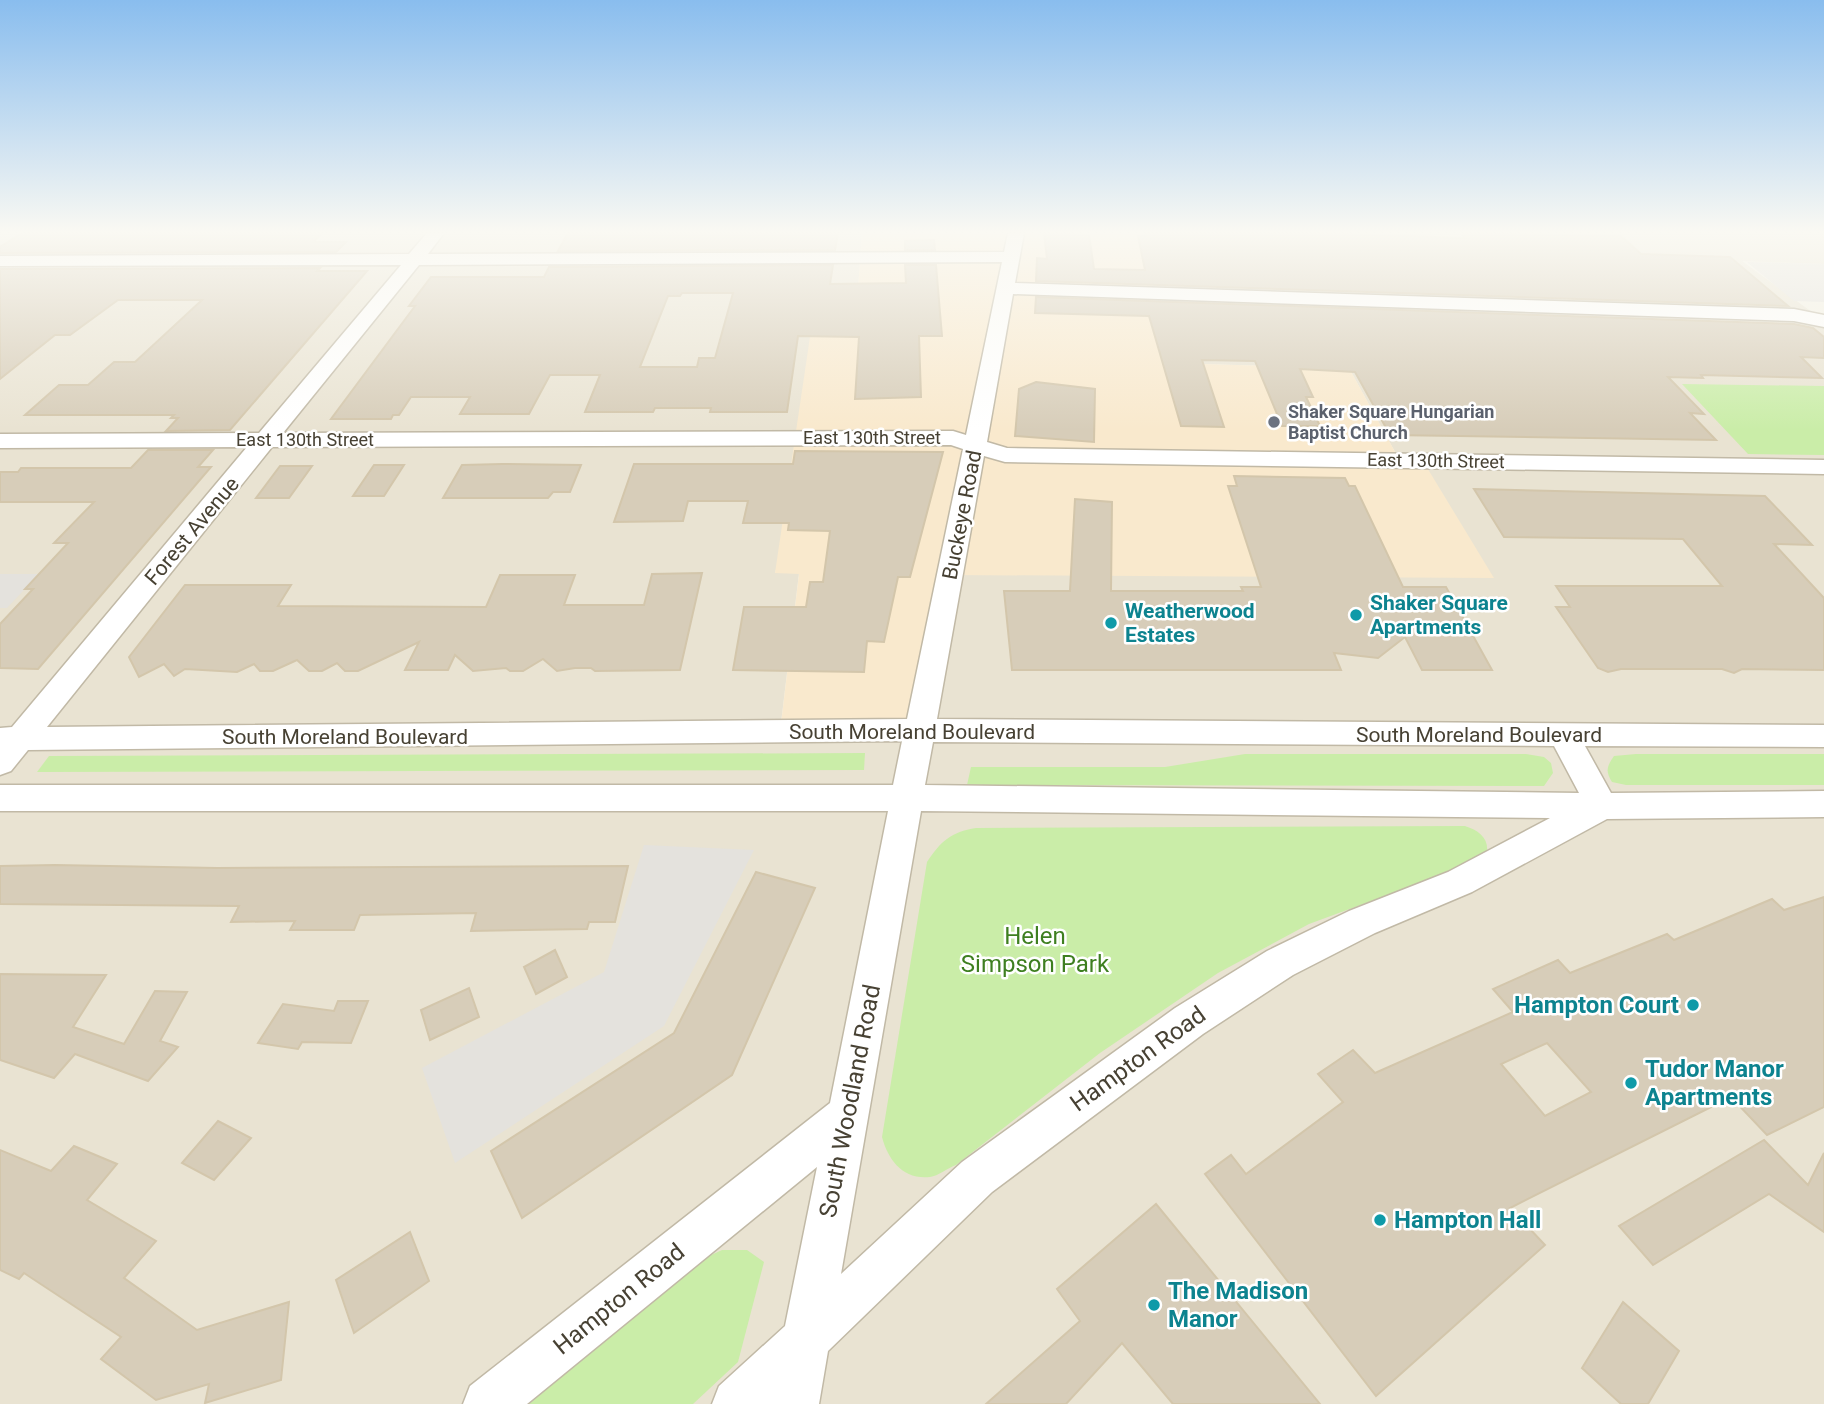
<svg xmlns="http://www.w3.org/2000/svg" width="1824" height="1404" font-family="Roboto,sans-serif">
<style>
.residential{fill:#e9e3d2}
.commercial{fill:#f9e9cd}
.green{fill:#caeda8}
.parking{fill:#e4e2dd}
.building{fill:#d7cdb9;stroke:#d3c6ab;stroke-width:2;fill-rule:evenodd}
.lines{fill:none;stroke-linecap:round;stroke-linejoin:round}
.minor-casing{stroke:#c1b9a6;stroke-width:3}
.minor{fill:#fff;fill-rule:evenodd}
.worship-dot{fill:#6b7280;stroke:#fff;stroke-width:2.5}
.culture-dot{fill:#0f9aa8;stroke:#fff;stroke-width:2.5}
.labels{text-anchor:middle;stroke-width:5;stroke-linejoin:round;paint-order:stroke}
.far-worship-label{font-size:18px;font-weight:bold;fill:#5b616d;stroke:#fff;text-anchor:start}
.far-street-label{font-size:18px;fill:#474133;stroke:#fff}
.street-label{font-size:21px;fill:#474133;stroke:#fff}
.culture-label{font-size:21px;font-weight:bold;fill:#0d838f;stroke:#fff;text-anchor:start}
.near-park-label{font-size:24px;fill:#3e7f20;stroke:#fff}
.near-culture-label{font-size:24px;font-weight:bold;fill:#0d838f;stroke:#fff;text-anchor:start}
.near-street-label{font-size:24px;fill:#474133;stroke:#fff}
</style>
<rect width="100%" height="100%" fill="#f4f1e5"/>
<!-- residential -->
<path class="residential" d="M 0,233 L 862,233 L 857,303 L 775,573 L 799,573 L 780,731 L 950,575 L 1400,461 L 1349,368 L 1166,363 L 1143,233 L 1824,233 L 1824,264 L 1742,261 L 1824,321 L 1824,1404 L 0,1404 Z"/>
<!-- commercial -->
<path class="commercial" d="M 862,233 L 1143,233 L 1166,363 L 1349,368 L 1400,461 L 1423,461 L 1494,578 L 950,575 L 920,730 L 780,732 L 799,574 L 775,573 L 815,303 L 857,303 Z"/>
<!-- green -->
<g class="green">
<path d="M 1682,384 L 1824,386 L 1824,455 L 1748,454 Z"/>
<path d="M 865,753 L 864,770 L 37,772 L 49,756 Z"/>
<path d="M 1245,754 L 1526,754 L 1544,757 L 1551,763 L 1553,773 L 1544,786 L 967,785 L 971,767 L 1165,767 Z"/>
<path d="M 1636,754 L 1824,754 L 1824,785 L 1626,785 L 1612,782 C 1605,771 1607,766 1614,756 Z"/>
<path d="M 1465,826 C 1481,831 1492,841 1485,859 L 1309,924 L 1218,973 L 1100,1053 L 956,1165 C 948,1168 938,1176 930,1177 C 903,1180 888,1160 882,1137 L 927,862 C 941,841 951,832 976,828 Z"/>
<path d="M 722,1250 L 747,1250 L 764,1262 L 738,1362 L 693,1404 L 529,1404 L 696,1262 Z"/>
</g>
<!-- parking -->
<g class="parking">
<path d="M 1747,262 L 1824,264 L 1824,302 L 1794,301 Z"/>
<path d="M 0,574 L 39,574 L 7,608 L 0,608 Z"/>
<path d="M 644,845 L 754,850 L 664,1026 L 455,1163 L 422,1068 L 604,972 Z"/>
</g>
<!-- building -->
<g class="building">
<path d="M 22,233 L 322,233 L 313,242 L 346,242 L 336,252 L 0,253 L 0,247 Z"/>
<path d="M 568,233 L 838,233 L 835,250 L 558,251 Z"/>
<path d="M 1044,233 L 1089,235 L 1094,269 L 1145,270 L 1138,236 L 1146,236 L 1145,233 L 1312,233 L 1465,238 L 1461,233 L 1621,236 L 1641,254 L 1730,257 L 1788,306 L 1036,281 L 1037,258 L 1047,259 Z"/>
<path d="M 934,240 L 935,250 L 905,250 L 905,241 Z"/>
<path d="M 833,265 L 830,284 L 906,283 L 905,265 L 936,265 L 942,336 L 919,336 L 921,397 L 855,399 L 859,337 L 798,336 L 787,412 L 710,412 L 711,408 L 655,408 L 653,412 L 585,412 L 600,375 L 550,375 L 529,414 L 460,414 L 470,397 L 411,397 L 399,415 L 393,415 L 391,419 L 331,419 L 415,306 L 409,306 L 431,277 L 544,277 L 549,267 ZM 682,293 L 733,293 L 715,358 L 699,358 L 697,367 L 640,367 L 668,296 L 680,296 Z"/>
<path d="M 320,268 L 317,271 L 367,271 L 230,430 L 166,431 L 178,418 L 171,418 L 174,415 L 25,415 L 59,385 L 88,385 L 114,362 L 135,362 L 202,300 L 118,300 L 70,335 L 55,335 L 0,379 L 0,269 Z"/>
<path d="M 1036,297 L 1794,324 L 1813,328 L 1824,337 L 1824,358 L 1801,357 L 1822,378 L 1701,375 L 1703,378 L 1668,377 L 1704,414 L 1690,413 L 1716,440 L 1390,435 L 1355,372 L 1300,369 L 1313,397 L 1306,397 L 1320,426 L 1282,426 L 1255,361 L 1202,360 L 1224,427 L 1181,426 L 1149,316 L 1035,313 Z"/>
<path d="M 1036,382 L 1095,389 L 1094,442 L 1015,436 L 1019,389 Z"/>
<path d="M 148,450 L 213,450 L 198,467 L 211,467 L 38,669 L 0,668 L 0,624 L 33,589 L 25,589 L 68,543 L 54,543 L 94,502 L 0,502 L 0,472 L 18,472 L 21,468 L 131,468 Z"/>
<path d="M 795,451 L 943,452 L 910,577 L 898,577 L 884,642 L 867,641 L 864,672 L 733,670 L 744,607 L 806,607 L 810,582 L 823,582 L 830,531 L 788,530 L 789,523 L 743,523 L 748,501 L 688,501 L 683,521 L 614,522 L 634,464 L 793,464 Z"/>
<path d="M 374,465 L 404,465 L 384,496 L 353,496 Z"/>
<path d="M 462,465 L 502,464 L 581,465 L 570,492 L 553,492 L 548,498 L 443,498 Z"/>
<path d="M 280,466 L 312,466 L 289,498 L 256,498 Z"/>
<path d="M 1234,476 L 1345,478 L 1349,486 L 1355,486 L 1403,587 L 1446,587 L 1492,670 L 1422,670 L 1405,637 L 1378,658 L 1334,653 L 1341,670 L 1012,670 L 1004,591 L 1070,591 L 1075,499 L 1112,502 L 1111,591 L 1243,591 L 1241,587 L 1261,587 L 1228,486 L 1237,486 Z"/>
<path d="M 1474,489 L 1765,496 L 1812,545 L 1774,544 L 1824,598 L 1824,670 L 1742,669 L 1734,673 L 1722,669 L 1621,669 L 1608,672 L 1598,668 L 1556,607 L 1570,607 L 1556,586 L 1722,586 L 1683,539 L 1504,537 Z"/>
<path d="M 702,573 L 680,670 L 595,671 L 591,668 L 575,668 L 557,671 L 543,659 L 523,671 L 510,671 L 506,668 L 473,671 L 455,655 L 448,670 L 405,670 L 419,642 L 358,671 L 345,671 L 337,663 L 322,671 L 309,671 L 297,660 L 273,671 L 260,671 L 254,664 L 237,672 L 185,669 L 174,676 L 164,664 L 139,677 L 129,657 L 185,585 L 291,585 L 278,606 L 486,607 L 500,575 L 575,575 L 564,605 L 644,605 L 652,574 Z"/>
<path d="M 55,865 L 217,868 L 628,866 L 615,922 L 589,922 L 587,929 L 471,931 L 476,913 L 360,915 L 354,930 L 290,930 L 295,921 L 231,922 L 239,906 L 0,904 L 0,866 Z"/>
<path d="M 756,872 L 815,888 L 732,1075 L 522,1218 L 491,1151 L 674,1033 Z"/>
<path d="M 1824,897 L 1824,1107 L 1767,1135 L 1731,1097 L 1510,1208 L 1545,1245 L 1376,1396 L 1205,1174 L 1231,1155 L 1246,1174 L 1343,1102 L 1318,1074 L 1353,1050 L 1375,1073 L 1513,1012 L 1493,989 L 1558,960 L 1570,973 L 1667,934 L 1674,940 L 1772,899 L 1784,910 ZM 1547,1043 L 1591,1092 L 1545,1116 L 1501,1064 Z"/>
<path d="M 555,950 L 567,977 L 536,994 L 524,967 Z"/>
<path d="M 0,974 L 106,975 L 73,1027 L 124,1044 L 155,991 L 187,992 L 160,1041 L 178,1047 L 148,1081 L 75,1054 L 54,1078 L 0,1060 Z"/>
<path d="M 469,988 L 479,1017 L 430,1040 L 421,1010 Z"/>
<path d="M 338,1001 L 368,1001 L 351,1043 L 302,1042 L 298,1049 L 258,1043 L 283,1004 L 334,1011 Z"/>
<path d="M 218,1121 L 251,1138 L 214,1180 L 182,1163 Z"/>
<path d="M 1764,1140 L 1808,1185 L 1824,1153 L 1824,1232 L 1769,1194 L 1653,1265 L 1619,1226 Z"/>
<path d="M 74,1146 L 117,1164 L 87,1200 L 156,1241 L 124,1278 L 197,1330 L 289,1302 L 281,1380 L 205,1403 L 209,1384 L 156,1400 L 101,1359 L 121,1337 L 24,1273 L 19,1279 L 0,1270 L 0,1150 L 51,1171 Z"/>
<path d="M 1156,1204 L 1320,1404 L 1173,1404 L 1122,1343 L 1066,1404 L 986,1404 L 1080,1321 L 1057,1289 Z"/>
<path d="M 410,1232 L 429,1281 L 354,1333 L 336,1280 Z"/>
<path d="M 1623,1302 L 1679,1351 L 1648,1404 L 1621,1404 L 1582,1368 Z"/>
</g>
<g class="lines">
<!-- minor casing -->
<g class="minor-casing">
<path id="minor" d="M 427,233 L 444,233 L 428,254 L 1004,252 L 1008,233 L 1024,233 L 1015,283 L 1794,309 L 1824,315 L 1824,327 L 1794,321 L 1013,294 L 987,442 L 1007,448 L 1824,460 L 1824,474 L 1005,462 L 984,456 L 937,719 L 1824,725 L 1824,747 L 1585,746 L 1611,793 L 1824,791 L 1824,817 L 1607,819 L 1472,892 L 1375,933 L 1293,975 L 1203,1034 L 992,1192 L 828,1351 L 819,1404 L 712,1404 L 719,1386 L 785,1326 L 817,1167 L 527,1404 L 463,1404 L 470,1386 L 830,1103 L 888,811 L 0,811 L 0,785 L 893,785 L 902,741 L 28,750 L 11,771 L 0,775 L 0,728 L 12,727 L 247,447 L 0,448 L 0,434 L 259,433 L 401,265 L 0,266 L 0,256 L 409,254 ZM 1002,262 L 966,435 L 953,431 L 283,433 L 419,265 ZM 951,445 L 963,449 L 907,719 L 47,727 L 272,447 ZM 933,742 L 1554,746 L 1579,793 L 925,785 ZM 921,811 L 1550,818 L 1448,872 L 1349,911 L 1267,951 L 1175,1008 L 962,1162 L 841,1274 Z"/>
</g>
<!-- minor -->
<use href="#minor" class="minor"/>
</g>
<!-- sky -->
<linearGradient id="sky" x2="0" y2="1"><stop stop-color="#89bdee"/><stop offset="0.54" stop-color="#faf9f3"/><stop offset="1" stop-color="#faf9f3" stop-opacity="0"/></linearGradient>
<rect width="1824" height="430" fill="url(#sky)"/>
<!-- markers -->
<circle class="worship-dot" cx="1274" cy="422" r="7"/>
<g class="culture-dot">
<circle cx="1356" cy="615" r="7"/>
<circle cx="1111" cy="623" r="7"/>
<circle cx="1693" cy="1005" r="7"/>
<circle cx="1631" cy="1083" r="7"/>
<circle cx="1380" cy="1220" r="7"/>
<circle cx="1154" cy="1305" r="7"/>
</g>
<g class="labels">
<!-- far-worship labels -->
<g class="far-worship-label">
<text x="1288" y="418">Shaker Square Hungarian<tspan x="1288" dy="21">Baptist Church</tspan></text>
</g>
<!-- far-street labels -->
<g class="far-street-label">
<text x="872" y="444">East 130th Street</text>
<text x="305" y="446">East 130th Street</text>
<text transform="translate(1436 461) rotate(1)" y="6">East 130th Street</text>
</g>
<!-- street labels -->
<g class="street-label">
<text transform="translate(962 515) rotate(-79)" y="7">Buckeye Road</text>
<text transform="translate(192 531) rotate(-50)" y="7">Forest Avenue</text>
<text x="912" y="739">South Moreland Boulevard</text>
<text x="1479" y="742">South Moreland Boulevard</text>
<text x="345" y="744">South Moreland Boulevard</text>
</g>
<!-- culture labels -->
<g class="culture-label">
<text x="1370" y="610">Shaker Square<tspan x="1370" dy="24">Apartments</tspan></text>
<text x="1125" y="618">Weatherwood<tspan x="1125" dy="24">Estates</tspan></text>
</g>
<!-- near-park labels -->
<g class="near-park-label">
<text x="1035" y="944">Helen<tspan x="1035" dy="28">Simpson Park</tspan></text>
</g>
<!-- near-culture labels -->
<g class="near-culture-label">
<text x="1679" y="1013" text-anchor="end">Hampton Court</text>
<text x="1645" y="1077">Tudor Manor<tspan x="1645" dy="28">Apartments</tspan></text>
<text x="1394" y="1228">Hampton Hall</text>
<text x="1168" y="1299">The Madison<tspan x="1168" dy="28">Manor</tspan></text>
</g>
<!-- near-street labels -->
<g class="near-street-label">
<text transform="translate(1138 1059) rotate(-36)" y="8">Hampton Road</text>
<text transform="translate(850 1101) rotate(-79)" y="8">South Woodland Road</text>
<text transform="translate(619 1299) rotate(-39)" y="8">Hampton Road</text>
</g>
</g>
</svg>
